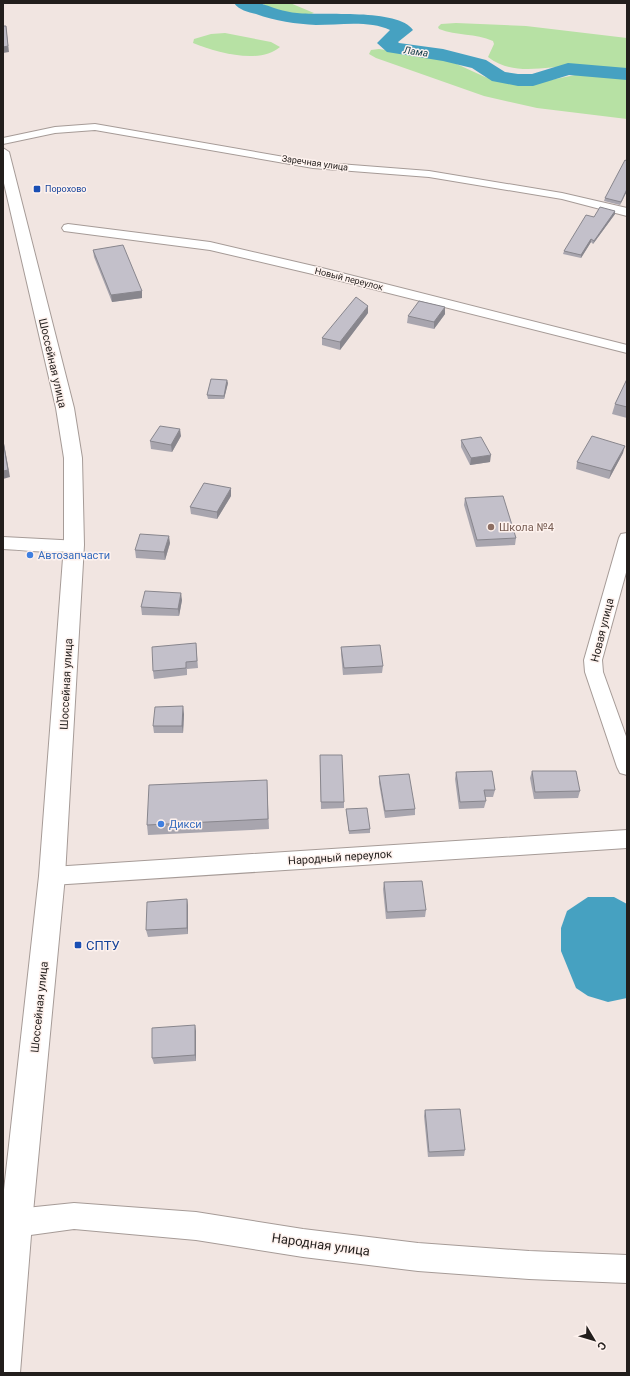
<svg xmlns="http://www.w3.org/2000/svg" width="630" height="1376" font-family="Roboto,sans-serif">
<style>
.green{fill:#b7e1a4}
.water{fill:#46a1c1}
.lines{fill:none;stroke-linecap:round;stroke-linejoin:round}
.river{fill:#46a1c1;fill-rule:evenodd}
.minor-casing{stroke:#a69b97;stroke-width:2}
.primary-casing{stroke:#a69b97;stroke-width:2}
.minor{fill:#fff;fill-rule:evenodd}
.primary{fill:#fff;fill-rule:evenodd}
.wall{fill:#a8a5ae}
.shaded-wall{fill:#88868d}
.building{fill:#c3c0ca;stroke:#88868d}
.transit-dot{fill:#1a4fb4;stroke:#fef2ee;stroke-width:1.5}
.education-dot{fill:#8d6e63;stroke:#fef2ee;stroke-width:1.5}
.shop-dot{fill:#3f7fe0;stroke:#fef2ee;stroke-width:1.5}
.labels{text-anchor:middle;stroke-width:3;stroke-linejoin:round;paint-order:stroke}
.far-street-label{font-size:9px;fill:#221e1c;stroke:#fef2ee}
.far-transit-label{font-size:9px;fill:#164399;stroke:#fef2ee;text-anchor:start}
.far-water-label{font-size:10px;font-style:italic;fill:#1a4250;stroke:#fef2ee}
.street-label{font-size:11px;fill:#221e1c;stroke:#fef2ee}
.education-label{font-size:11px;fill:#785e54;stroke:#fef2ee;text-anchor:start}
.shop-label{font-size:11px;fill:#366cbe;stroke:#fef2ee;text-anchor:start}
.near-transit-label{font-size:13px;fill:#164399;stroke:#fef2ee;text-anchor:start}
.near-street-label{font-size:13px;fill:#221e1c;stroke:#fef2ee}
</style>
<rect width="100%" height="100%" fill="#f1e5e1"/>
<!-- green -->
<g class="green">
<path d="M 261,3 L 290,3 L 314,13 C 295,20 278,12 261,3 Z"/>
<path d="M 456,23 L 526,26 L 627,38 L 627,71 C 610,69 592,66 575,66 C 545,66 514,77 488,57 L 494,44 L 493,41 C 475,33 457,36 439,29 L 438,27 L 441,24 Z"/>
<path d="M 225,33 L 271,42 L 280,47 C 259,65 216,52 193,43 L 194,39 L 211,34 Z"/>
<path d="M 379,49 L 448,60 L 485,77 L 514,84 L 531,84 L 580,74 L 627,79 L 627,119 L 537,108 L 484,96 L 376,58 L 369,54 L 371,50 Z"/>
</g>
<!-- water -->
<path class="water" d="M 588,897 L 614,897 L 627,904 L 627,998 L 608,1002 L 588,996 L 576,988 L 561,951 L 561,928 L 567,911 Z"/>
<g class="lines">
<!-- river -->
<path class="river" d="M 234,3 C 242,3 251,1 259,3 C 272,7 284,12 297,13 C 323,16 398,8 413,30 L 398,42 L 399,43 L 443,49 L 486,60 L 505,72 L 518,74 L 532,74 L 568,63 L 627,68 L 627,80 L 569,75 L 533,86 L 518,86 L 492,81 L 472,68 L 443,61 L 387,52 L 377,43 L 390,30 C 369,20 339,25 316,25 C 296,24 275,21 256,14 C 248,12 239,10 234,3 Z"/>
<!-- minor casing -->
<g class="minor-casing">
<g id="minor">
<path d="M 95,124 L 313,162 L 429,171 L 562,193 L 627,208 L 627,216 L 562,199 L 429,177 L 313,168 L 95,130 L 55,133 L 3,144 L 3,138 L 55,127 Z"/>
<path d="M 68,224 L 210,242 L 322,268 L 627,345 L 627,353 L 321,276 L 210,250 L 64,231 L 62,228 L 64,225 Z"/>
<path d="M 627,533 L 627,569 L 602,660 L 603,672 L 627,739 L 627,775 L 620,773 L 617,767 L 585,672 L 584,660 L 619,538 L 621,534 Z"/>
<path d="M 3,537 L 80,541 L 82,545 L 80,549 C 56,555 28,550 3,549 Z"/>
<path d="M 627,830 L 627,848 L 52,885 L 44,883 L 41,876 L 44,869 L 52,867 Z"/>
<path d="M 74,1203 L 196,1212 L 303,1229 L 418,1243 L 529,1251 L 627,1255 L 627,1283 L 529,1279 L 418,1271 L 303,1257 L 196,1240 L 74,1229 L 16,1237 L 6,1233 L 3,1224 L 6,1213 L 16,1209 Z"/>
</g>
</g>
<!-- primary casing -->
<g class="primary-casing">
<path id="primary" d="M 3,148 L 9,152 L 74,408 L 82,458 L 84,545 L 65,876 L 32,1223 L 20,1373 L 3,1373 L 3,1199 L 39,876 L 64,545 L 64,458 L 56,408 L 3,179 Z"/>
</g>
<!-- minor -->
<use href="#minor" class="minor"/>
<!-- primary -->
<use href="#primary" class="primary"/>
</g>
<!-- wall -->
<g class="wall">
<path d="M 627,191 L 620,205 L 604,201 L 605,198 Z"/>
<path d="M 615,211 L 615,214 L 593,244 L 591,242 L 581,258 L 563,254 L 564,251 L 594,217 Z"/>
<path d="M 93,250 L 142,291 L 142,298 L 112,302 L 94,257 Z"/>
<path d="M 368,313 L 340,350 L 322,345 L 322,338 Z"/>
<path d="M 445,314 L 434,329 L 407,323 L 408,316 Z"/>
<path d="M 627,379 L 627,418 L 612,414 L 615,404 Z"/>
<path d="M 228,383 L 224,399 L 208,399 L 207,395 Z"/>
<path d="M 181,436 L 172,452 L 151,449 L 150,441 Z"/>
<path d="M 461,440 L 490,462 L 470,465 L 461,447 Z"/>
<path d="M 623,453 L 609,479 L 576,469 L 577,462 Z"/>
<path d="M 231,496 L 217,519 L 191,514 L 190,507 Z"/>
<path d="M 465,498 L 516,538 L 515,545 L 476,547 L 464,505 Z"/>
<path d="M 170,543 L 165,560 L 136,558 L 135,550 Z"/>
<path d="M 182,600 L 179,616 L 142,615 L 141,607 Z"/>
<path d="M 196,643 L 198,668 L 187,669 L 187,675 L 154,679 L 153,671 Z"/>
<path d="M 341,647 L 383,666 L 382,673 L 343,675 L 341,654 Z"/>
<path d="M 184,714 L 183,733 L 154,733 L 153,726 Z"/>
<path d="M 320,755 L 344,802 L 344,808 L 321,809 Z"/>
<path d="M 532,771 L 580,791 L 578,798 L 534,799 L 530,778 Z"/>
<path d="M 456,772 L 495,790 L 493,797 L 485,797 L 486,801 L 484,808 L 459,809 L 455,779 Z"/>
<path d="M 379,776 L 415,809 L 415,815 L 385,818 L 379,783 Z"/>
<path d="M 267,780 L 269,829 L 148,835 L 147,825 Z"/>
<path d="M 346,809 L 370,829 L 370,833 L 349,834 Z"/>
<path d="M 384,882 L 426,910 L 425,917 L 386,919 L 383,889 Z"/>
<path d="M 187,899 L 188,906 L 188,934 L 148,937 L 146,930 Z"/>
<path d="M 196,1031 L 196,1061 L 154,1064 L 152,1058 Z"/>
<path d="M 425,1110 L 465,1150 L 464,1156 L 428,1157 L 424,1116 Z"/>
</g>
<!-- shaded-wall -->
<g class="shaded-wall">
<path d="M 6,26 L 9,52 L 3,53 L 3,47 Z"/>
<path d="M 627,189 L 627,191 L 620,205 L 621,202 Z"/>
<path d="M 615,211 L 615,214 L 593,244 L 594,241 Z"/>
<path d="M 591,239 L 591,242 L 581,258 L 581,255 Z"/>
<path d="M 142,291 L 142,298 L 112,302 L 111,295 Z"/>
<path d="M 368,306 L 368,313 L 340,350 L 340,342 Z"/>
<path d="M 445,307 L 445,314 L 434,329 L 434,322 Z"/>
<path d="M 227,380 L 228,383 L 224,399 L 224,396 Z"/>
<path d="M 180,429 L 181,436 L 172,452 L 171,445 Z"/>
<path d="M 3,438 L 10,477 L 3,479 Z"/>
<path d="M 625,446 L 623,453 L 609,479 L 611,471 Z"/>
<path d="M 491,455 L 490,462 L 470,465 L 471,458 Z"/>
<path d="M 231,488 L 231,496 L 217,519 L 217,512 Z"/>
<path d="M 169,536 L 170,543 L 165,560 L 164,552 Z"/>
<path d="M 181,593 L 182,600 L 179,616 L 178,609 Z"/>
<path d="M 183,706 L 184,714 L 183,733 L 182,726 Z"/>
<path d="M 187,899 L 188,906 L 188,934 L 187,928 Z"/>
<path d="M 195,1025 L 196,1031 L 196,1061 L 195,1055 Z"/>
</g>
<!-- building -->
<g class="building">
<path d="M 3,26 L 6,26 L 8,46 L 3,47 Z"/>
<path d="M 625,160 L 627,161 L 627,189 L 621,202 L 605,198 Z"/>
<path d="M 600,207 L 615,211 L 594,241 L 591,239 L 581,255 L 564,251 L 586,215 L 594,217 Z"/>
<path d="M 123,245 L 142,291 L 111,295 L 93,250 Z"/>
<path d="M 356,297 L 368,306 L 340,342 L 322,338 Z"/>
<path d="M 419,301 L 445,307 L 434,322 L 408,316 Z"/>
<path d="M 211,379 L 227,380 L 224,396 L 207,395 Z"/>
<path d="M 627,379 L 627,407 L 615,404 Z"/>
<path d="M 160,426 L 180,429 L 171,445 L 150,441 Z"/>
<path d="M 592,436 L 625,446 L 611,471 L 577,462 Z"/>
<path d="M 481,437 L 491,455 L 471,458 L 461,440 Z"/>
<path d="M 3,441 L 8,470 L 3,471 Z"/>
<path d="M 204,483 L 231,488 L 217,512 L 190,507 Z"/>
<path d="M 503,496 L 516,538 L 477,540 L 465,498 Z"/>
<path d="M 140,534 L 169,536 L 164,552 L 135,550 Z"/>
<path d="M 145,591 L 181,593 L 178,609 L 141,607 Z"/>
<path d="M 196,643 L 197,661 L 186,662 L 186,668 L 153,671 L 152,647 Z"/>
<path d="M 380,645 L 383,666 L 344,668 L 341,647 Z"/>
<path d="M 183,706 L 182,726 L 153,726 L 155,707 Z"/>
<path d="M 320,755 L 342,755 L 344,802 L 321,802 Z"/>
<path d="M 492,771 L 495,790 L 484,790 L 486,801 L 460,802 L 456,772 Z"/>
<path d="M 532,771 L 576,771 L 580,791 L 535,792 Z"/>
<path d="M 409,774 L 415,809 L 385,811 L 379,776 Z"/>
<path d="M 267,780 L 268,819 L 147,825 L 149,785 Z"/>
<path d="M 367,808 L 370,829 L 349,831 L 346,809 Z"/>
<path d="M 422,881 L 426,910 L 387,912 L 384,882 Z"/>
<path d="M 187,899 L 187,928 L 146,930 L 147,902 Z"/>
<path d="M 195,1025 L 195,1055 L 152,1058 L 152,1028 Z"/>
<path d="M 460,1109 L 465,1150 L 429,1152 L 425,1110 Z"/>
</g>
<!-- markers -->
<g class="transit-dot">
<rect x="33" y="185" width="8" height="8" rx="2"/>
<rect x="74" y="941" width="8" height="8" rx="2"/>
</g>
<circle class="education-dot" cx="491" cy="527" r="4"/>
<g class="shop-dot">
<circle cx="30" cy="555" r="4"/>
<circle cx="161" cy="824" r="4"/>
</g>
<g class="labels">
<!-- far-street labels -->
<g class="far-street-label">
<text transform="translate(315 163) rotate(8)" y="3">Заречная улица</text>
<text transform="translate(349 279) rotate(14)" y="3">Новый переулок</text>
</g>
<!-- far-transit labels -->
<g class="far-transit-label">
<text x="45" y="192">Порохово</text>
</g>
<!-- far-water labels -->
<g class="far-water-label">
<text transform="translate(416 51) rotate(8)" y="4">Лама</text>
</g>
<!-- street labels -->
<g class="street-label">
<text transform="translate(53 363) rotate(77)" y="4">Шоссейная улица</text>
<text transform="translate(602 630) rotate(-76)" y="4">Новая улица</text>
<text transform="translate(66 684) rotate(-87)" y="4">Шоссейная улица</text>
<text transform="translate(340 857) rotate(-4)" y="4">Народный переулок</text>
<text transform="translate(39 1007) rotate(-84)" y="4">Шоссейная улица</text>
</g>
<!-- education labels -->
<g class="education-label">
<text x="499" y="531">Школа №4</text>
</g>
<!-- shop labels -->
<g class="shop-label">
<text x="38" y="559">Автозапчасти</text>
<text x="169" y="828">Дикси</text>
</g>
<!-- near-transit labels -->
<g class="near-transit-label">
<text x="86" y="950">СПТУ</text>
</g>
<!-- near-street labels -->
<g class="near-street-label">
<text transform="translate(321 1244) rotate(8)" y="5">Народная улица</text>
</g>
</g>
<!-- border -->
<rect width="630" height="1376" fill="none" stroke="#221e1c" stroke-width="8"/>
<!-- north arrow -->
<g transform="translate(594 1340) rotate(128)" stroke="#fef2ee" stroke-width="3" paint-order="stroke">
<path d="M0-3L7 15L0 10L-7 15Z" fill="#221e1c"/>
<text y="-6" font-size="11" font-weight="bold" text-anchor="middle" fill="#221e1c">С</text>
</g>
</svg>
